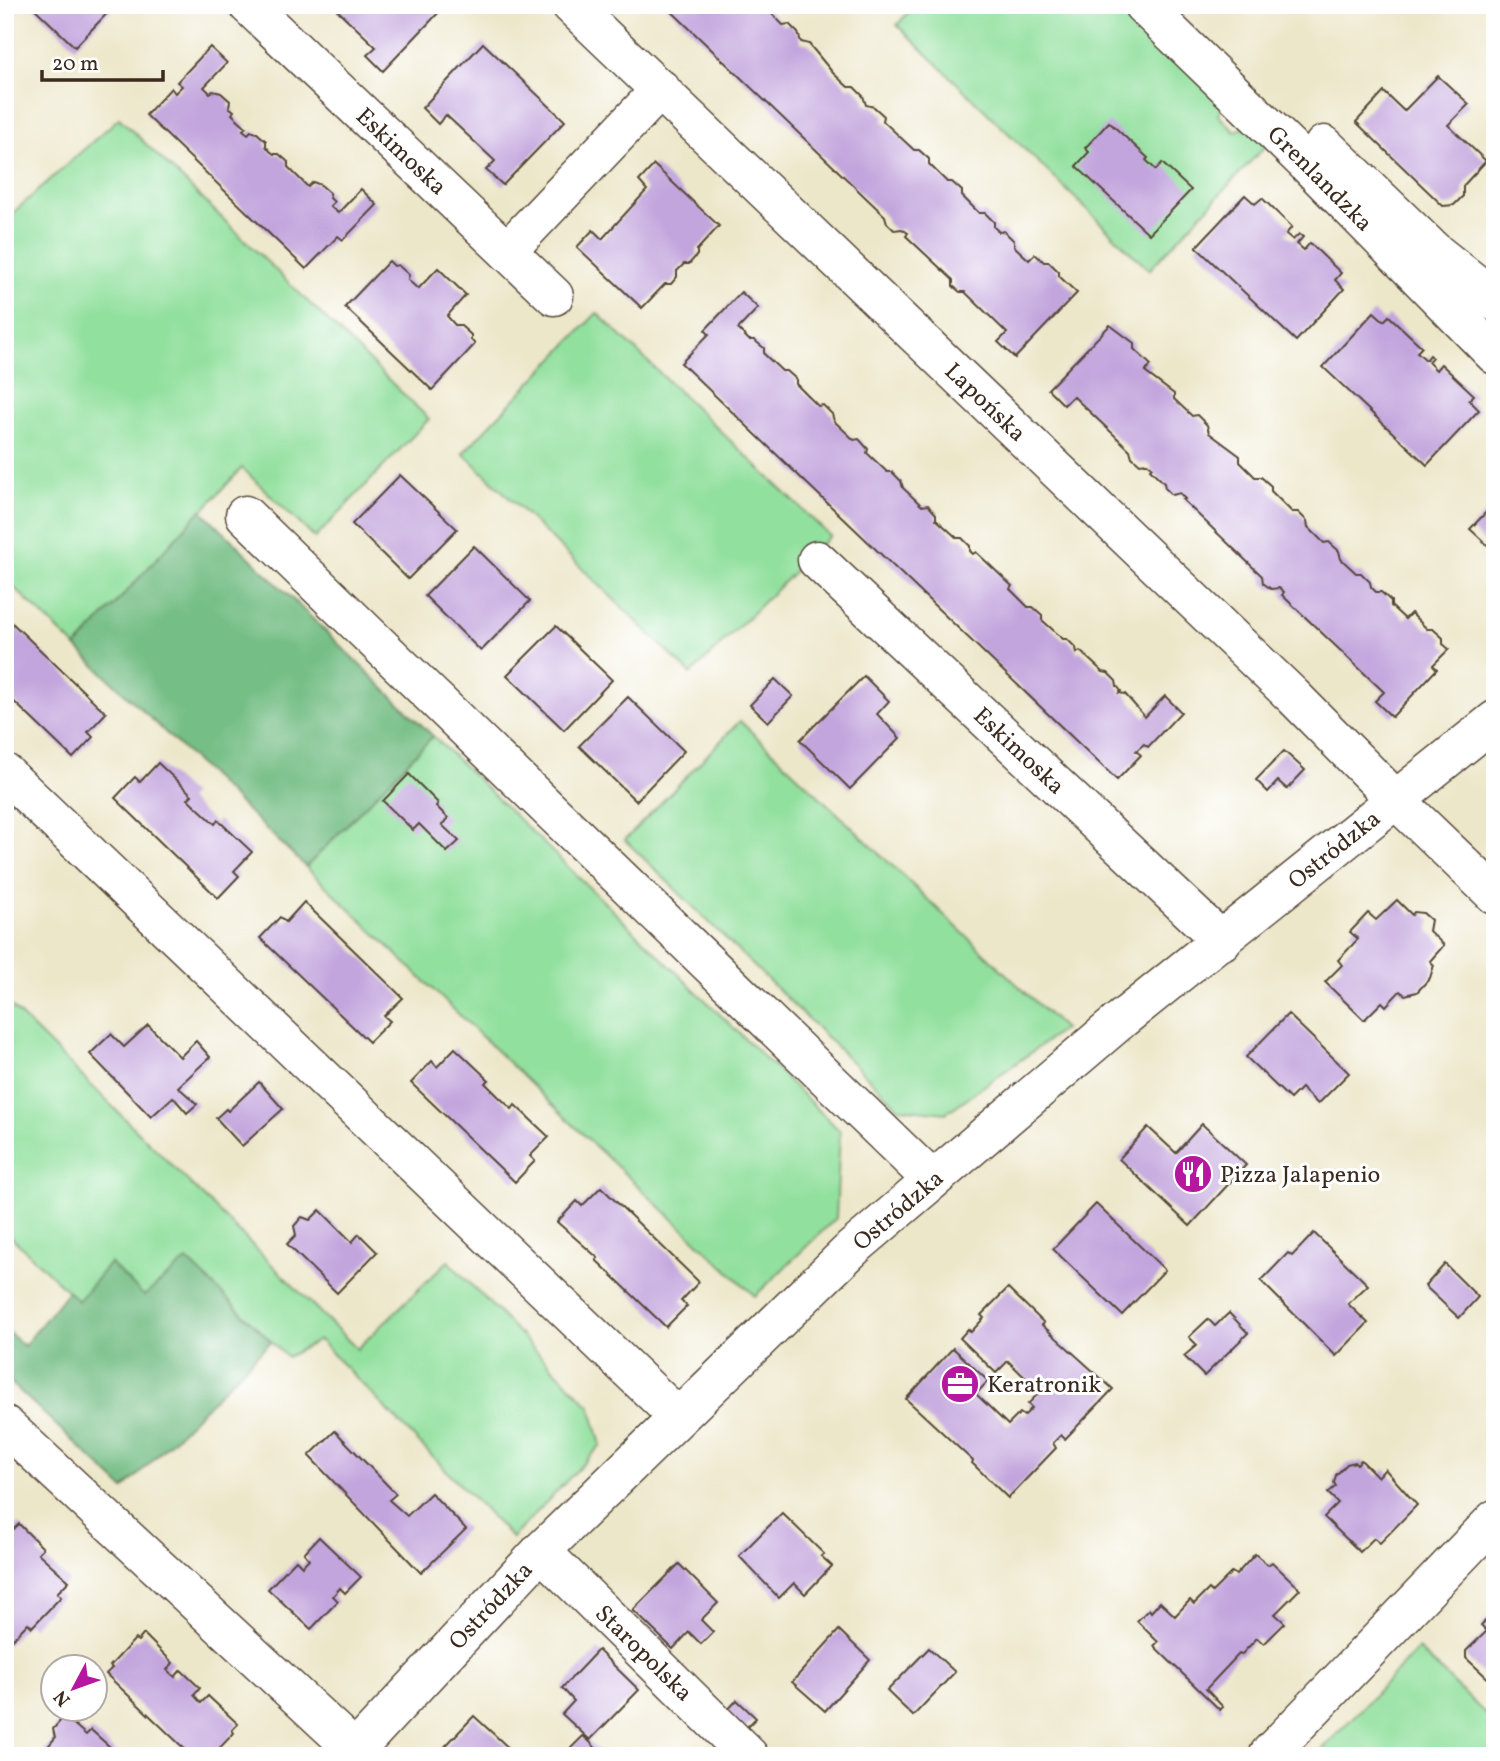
<svg xmlns="http://www.w3.org/2000/svg" width="1500" height="1761" font-family="Vollkorn,serif">
<style>
.green{fill:#92e09e;stroke:#66855e;stroke-width:2}
.forest{fill:#75be85;stroke:#587452;stroke-width:2}
.building{fill:#c2a5dd}
.lines{fill:none;stroke-linecap:round;stroke-linejoin:round}
.minor-casing{stroke:#564638;stroke-width:41}
.minor{stroke:#fff;stroke-width:38}
.labels{text-anchor:middle;stroke-width:6;stroke-linejoin:round;paint-order:stroke}
.street-label{font-size:24px;fill:#3b2a1e;stroke:#fff}
.poi-label{font-size:24px;fill:#3b2a1e;stroke:#fff;text-anchor:start}
</style>
<rect width="100%" height="100%" fill="#fff"/>
<filter id="ink" filterUnits="userSpaceOnUse"><feTurbulence type="fractalNoise" baseFrequency=".0143" numOctaves="2"/><feDisplacementMap in="SourceGraphic" scale="14" xChannelSelector="R" yChannelSelector="G"/><feConvolveMatrix kernelMatrix="1 2 1 2 8 2 1 2 1" color-interpolation-filters="sRGB"/></filter>
<filter id="wash" filterUnits="userSpaceOnUse"><feTurbulence type="fractalNoise" baseFrequency=".00686" numOctaves="4" result="noise"/><feDisplacementMap in="SourceGraphic" scale="28" xChannelSelector="R" yChannelSelector="G"/><feGaussianBlur stdDeviation="1.57" result="paint"/><feColorMatrix in="noise" values="0 0 0 0 0 0 0 0 0 0 0 0 0 0 0 0 0 1.4 0 .05"/><feComposite in="paint" operator="in"/></filter>
<g filter="url(#wash)">
<rect width="100%" height="100%" fill="#ede7ca"/>
<!-- green -->
<g class="green">
<path d="M 915,5 L 1124,5 L 1224,101 L 1218,115 L 1235,132 L 1249,124 L 1268,143 L 1149,270 L 897,25 Z"/>
<path d="M 119,118 L 429,419 L 315,538 L 242,468 L 76,647 L 5,579 L 5,220 Z"/>
<path d="M 597,313 L 830,536 L 691,674 L 463,453 Z"/>
<path d="M 740,721 L 1064,1029 L 946,1113 L 899,1108 L 625,840 Z"/>
<path d="M 433,736 L 840,1131 L 836,1218 L 755,1296 L 592,1143 L 306,867 Z"/>
<path d="M 5,1000 L 357,1349 L 448,1261 L 590,1406 L 601,1445 L 512,1538 L 319,1340 L 287,1357 L 187,1261 L 144,1296 L 78,1301 L 5,1231 Z"/>
<path d="M 1418,1649 L 1495,1723 L 1495,1756 L 1316,1756 Z"/>
</g>
<!-- forest -->
<g class="forest">
<path d="M 201,510 L 433,736 L 306,867 L 76,647 Z"/>
<path d="M 187,1260 L 271,1341 L 124,1489 L 5,1377 L 5,1329 L 24,1346 L 68,1291 L 78,1301 L 110,1263 L 144,1296 Z"/>
</g>
<g id="blocks">
<!-- building -->
<g class="building">
<path d="M 31,5 L 115,5 L 75,47 Z"/>
<path d="M 332,5 L 440,5 L 443,8 L 383,71 L 367,55 L 376,47 Z"/>
<path d="M 665,5 L 763,5 L 783,25 L 789,24 L 798,33 L 801,42 L 809,44 L 833,73 L 848,87 L 854,87 L 863,96 L 866,105 L 874,107 L 884,116 L 883,121 L 914,150 L 919,150 L 929,159 L 929,164 L 947,182 L 952,182 L 962,191 L 962,196 L 979,213 L 985,213 L 994,222 L 994,227 L 999,232 L 1004,231 L 1014,241 L 1014,246 L 1029,260 L 1035,254 L 1044,262 L 1049,262 L 1059,272 L 1059,276 L 1077,293 L 1015,358 L 998,342 L 1007,333 L 965,292 L 960,292 L 953,286 L 953,280 L 906,236 L 908,233 L 902,229 L 894,230 L 887,223 L 885,216 Z"/>
<path d="M 483,43 L 565,121 L 503,185 L 486,170 L 495,161 L 446,115 L 438,124 L 422,108 Z"/>
<path d="M 210,47 L 227,63 L 204,87 L 210,93 L 213,91 L 221,93 L 230,101 L 229,107 L 234,111 L 232,114 L 246,127 L 243,130 L 248,134 L 251,131 L 257,133 L 266,141 L 266,146 L 270,151 L 274,154 L 279,154 L 288,162 L 288,167 L 308,187 L 313,182 L 321,185 L 330,193 L 330,198 L 334,202 L 330,206 L 338,213 L 361,189 L 377,205 L 343,240 L 338,236 L 306,269 L 146,115 L 171,88 L 175,93 L 182,86 L 177,82 Z"/>
<path d="M 1438,76 L 1469,104 L 1448,125 L 1486,161 L 1463,186 L 1463,196 L 1454,205 L 1443,206 L 1356,122 L 1384,92 L 1404,111 Z"/>
<path d="M 1109,122 L 1148,158 L 1146,160 L 1156,170 L 1162,163 L 1191,190 L 1149,234 L 1076,166 L 1089,152 L 1085,148 Z"/>
<path d="M 654,165 L 719,226 L 697,250 L 697,255 L 689,264 L 684,264 L 677,271 L 677,277 L 671,284 L 665,284 L 642,308 L 577,247 L 593,230 L 602,239 L 647,190 L 639,181 Z"/>
<path d="M 1245,195 L 1255,204 L 1262,198 L 1292,227 L 1286,234 L 1293,240 L 1299,234 L 1303,237 L 1297,244 L 1304,250 L 1310,243 L 1341,273 L 1335,280 L 1344,289 L 1296,341 L 1196,247 Z"/>
<path d="M 389,261 L 394,266 L 398,265 L 409,275 L 408,280 L 418,289 L 438,268 L 466,295 L 447,316 L 455,325 L 460,325 L 471,335 L 471,340 L 475,344 L 432,390 L 345,307 Z"/>
<path d="M 741,292 L 758,308 L 738,329 L 749,340 L 754,340 L 764,348 L 764,354 L 782,371 L 787,371 L 796,379 L 796,384 L 818,406 L 823,405 L 832,414 L 834,421 L 854,440 L 859,439 L 868,449 L 867,453 L 887,472 L 892,472 L 901,481 L 903,488 L 922,506 L 928,505 L 936,514 L 936,519 L 957,538 L 962,538 L 970,546 L 970,551 L 973,554 L 976,552 L 1012,586 L 1010,589 L 1028,607 L 1033,607 L 1042,615 L 1042,620 L 1063,639 L 1067,639 L 1076,648 L 1077,653 L 1080,651 L 1103,672 L 1108,673 L 1116,681 L 1117,686 L 1121,691 L 1119,693 L 1125,694 L 1145,717 L 1165,696 L 1181,712 L 1148,747 L 1144,744 L 1136,751 L 1141,755 L 1117,780 L 681,363 L 709,334 L 705,330 Z"/>
<path d="M 1374,312 L 1384,321 L 1389,316 L 1422,347 L 1417,352 L 1426,360 L 1430,355 L 1432,357 L 1428,362 L 1436,370 L 1441,364 L 1474,395 L 1469,400 L 1479,410 L 1427,465 L 1323,367 Z"/>
<path d="M 1110,325 L 1134,343 L 1134,349 L 1151,365 L 1145,372 L 1174,394 L 1174,399 L 1192,416 L 1197,415 L 1207,425 L 1209,433 L 1240,456 L 1240,462 L 1255,477 L 1261,477 L 1271,486 L 1271,491 L 1292,512 L 1298,512 L 1307,521 L 1308,527 L 1324,543 L 1329,542 L 1339,551 L 1341,559 L 1356,573 L 1361,573 L 1370,582 L 1371,587 L 1376,592 L 1381,592 L 1391,601 L 1391,606 L 1405,619 L 1411,613 L 1427,629 L 1433,629 L 1443,638 L 1443,644 L 1449,649 L 1433,665 L 1437,669 L 1392,717 L 1375,701 L 1384,692 L 1282,595 L 1284,592 L 1279,588 L 1271,589 L 1263,583 L 1262,576 L 1183,500 L 1185,499 L 1180,493 L 1172,495 L 1165,488 L 1164,483 L 1150,469 L 1152,467 L 1147,463 L 1140,464 L 1132,457 L 1130,450 L 1073,396 L 1064,405 L 1048,389 Z"/>
<path d="M 400,475 L 457,529 L 408,579 L 352,524 Z"/>
<path d="M 1495,503 L 1495,552 L 1470,529 Z"/>
<path d="M 474,546 L 530,601 L 481,651 L 425,596 Z"/>
<path d="M 8,619 L 106,713 L 88,732 L 93,737 L 73,758 L 5,693 L 5,621 Z"/>
<path d="M 556,626 L 612,680 L 564,730 L 507,675 Z"/>
<path d="M 864,676 L 889,701 L 877,714 L 900,738 L 850,789 L 800,740 Z"/>
<path d="M 775,679 L 793,696 L 768,722 L 750,705 Z"/>
<path d="M 628,697 L 684,751 L 636,801 L 579,746 Z"/>
<path d="M 1284,751 L 1305,770 L 1287,789 L 1278,781 L 1268,792 L 1256,780 Z"/>
<path d="M 158,763 L 192,795 L 188,799 L 215,824 L 218,820 L 252,852 L 234,871 L 239,876 L 218,898 L 115,798 L 135,777 L 140,782 Z"/>
<path d="M 409,774 L 438,803 L 436,806 L 448,818 L 442,825 L 459,841 L 447,852 L 419,824 L 413,830 L 383,801 Z"/>
<path d="M 1397,900 L 1412,915 L 1414,912 L 1423,913 L 1431,920 L 1429,931 L 1444,945 L 1430,961 L 1434,965 L 1430,978 L 1417,992 L 1405,995 L 1400,991 L 1386,1006 L 1382,1002 L 1364,1020 L 1325,982 L 1342,965 L 1338,960 L 1358,939 L 1350,932 L 1368,913 L 1376,920 Z"/>
<path d="M 304,902 L 403,998 L 384,1016 L 390,1021 L 369,1042 L 260,938 L 280,917 L 286,922 Z"/>
<path d="M 1288,1014 L 1349,1073 L 1318,1104 L 1301,1088 L 1290,1099 L 1246,1057 Z"/>
<path d="M 148,1025 L 180,1057 L 196,1041 L 210,1057 L 178,1087 L 197,1104 L 187,1113 L 173,1097 L 151,1117 L 90,1054 L 111,1034 L 124,1047 Z"/>
<path d="M 455,1048 L 489,1080 L 485,1083 L 498,1096 L 512,1109 L 515,1105 L 549,1137 L 530,1156 L 535,1161 L 515,1182 L 411,1083 L 432,1061 L 437,1067 Z"/>
<path d="M 259,1082 L 283,1109 L 242,1146 L 216,1118 L 226,1109 L 228,1111 Z"/>
<path d="M 1202,1124 L 1246,1165 L 1190,1226 L 1119,1159 L 1148,1127 L 1176,1153 Z"/>
<path d="M 601,1187 L 699,1282 L 681,1301 L 687,1306 L 666,1327 L 596,1260 L 598,1258 L 557,1222 L 577,1201 L 582,1206 Z"/>
<path d="M 1096,1204 L 1165,1270 L 1122,1315 L 1053,1249 Z"/>
<path d="M 320,1210 L 352,1242 L 359,1234 L 377,1252 L 337,1293 L 287,1244 L 296,1235 L 294,1226 L 302,1217 L 310,1220 Z"/>
<path d="M 1314,1233 L 1368,1285 L 1348,1304 L 1368,1323 L 1336,1356 L 1261,1281 L 1288,1253 L 1292,1256 Z"/>
<path d="M 1445,1264 L 1478,1297 L 1459,1318 L 1425,1286 Z"/>
<path d="M 1008,1288 L 1044,1323 L 1042,1325 L 1113,1389 L 1065,1439 L 1061,1435 L 1053,1443 L 1056,1448 L 1008,1498 L 972,1463 L 973,1461 L 906,1399 L 953,1348 L 988,1381 L 976,1394 L 1008,1425 L 1020,1413 L 1024,1416 L 1032,1408 L 1028,1404 L 1040,1392 L 1008,1361 L 996,1373 L 960,1338 L 968,1329 L 971,1332 L 984,1318 L 981,1315 Z"/>
<path d="M 1229,1313 L 1248,1333 L 1204,1376 L 1184,1356 L 1197,1345 L 1189,1337 L 1208,1319 L 1215,1326 Z"/>
<path d="M 335,1431 L 396,1494 L 389,1500 L 407,1516 L 431,1493 L 466,1529 L 421,1573 L 309,1456 Z"/>
<path d="M 1361,1460 L 1378,1477 L 1385,1469 L 1417,1505 L 1380,1543 L 1374,1538 L 1360,1552 L 1324,1517 L 1338,1503 L 1328,1493 L 1336,1486 L 1334,1483 L 1336,1475 L 1347,1464 L 1355,1462 L 1357,1464 Z"/>
<path d="M 782,1513 L 824,1554 L 821,1556 L 832,1566 L 805,1594 L 794,1583 L 779,1598 L 739,1556 Z"/>
<path d="M 5,1521 L 14,1529 L 19,1524 L 43,1548 L 38,1553 L 69,1581 L 57,1593 L 61,1597 L 32,1627 L 28,1623 L 7,1645 L 5,1643 Z"/>
<path d="M 319,1537 L 361,1577 L 345,1593 L 340,1588 L 333,1596 L 338,1601 L 311,1629 L 268,1589 L 296,1560 L 302,1566 L 309,1559 L 304,1553 Z"/>
<path d="M 1255,1554 L 1268,1565 L 1272,1562 L 1300,1589 L 1275,1614 L 1285,1623 L 1264,1644 L 1257,1638 L 1241,1655 L 1239,1654 L 1206,1689 L 1223,1707 L 1220,1710 L 1154,1646 L 1158,1642 L 1137,1621 L 1149,1609 L 1151,1612 L 1160,1602 L 1175,1616 L 1190,1600 L 1194,1604 L 1209,1589 L 1212,1592 L 1232,1572 L 1236,1575 Z"/>
<path d="M 679,1564 L 718,1603 L 701,1620 L 713,1632 L 701,1644 L 689,1632 L 673,1649 L 633,1610 Z"/>
<path d="M 1495,1612 L 1495,1685 L 1466,1658 L 1466,1651 L 1487,1631 L 1481,1625 Z"/>
<path d="M 839,1630 L 870,1660 L 825,1711 L 792,1682 Z"/>
<path d="M 144,1634 L 173,1663 L 167,1670 L 175,1677 L 181,1670 L 200,1688 L 194,1695 L 201,1703 L 208,1696 L 238,1724 L 232,1730 L 234,1733 L 212,1756 L 192,1756 L 106,1674 L 112,1668 L 110,1666 L 135,1639 L 138,1641 Z"/>
<path d="M 929,1648 L 955,1672 L 913,1716 L 887,1691 Z"/>
<path d="M 598,1650 L 639,1690 L 590,1740 L 562,1714 L 574,1701 L 562,1688 Z"/>
<path d="M 737,1700 L 756,1718 L 744,1730 L 725,1713 Z"/>
<path d="M 474,1716 L 512,1751 L 507,1756 L 436,1756 Z"/>
<path d="M 61,1720 L 69,1720 L 86,1735 L 91,1730 L 120,1756 L 40,1756 L 55,1738 L 53,1729 Z"/>
<path d="M 583,1736 L 589,1741 L 603,1756 L 563,1756 Z"/>
</g>
</g>
</g>
<g filter="url(#ink)">
<use href="#blocks" fill-opacity="0" stroke="#564638" stroke-width="2"/>
<g class="lines">
<!-- minor casing -->
<g class="minor-casing">
<g id="minor">
<path id="s1" d="M 248,5 L 554,296"/>
<path id="s2" d="M 571,5 L 1293,696 L 1396,800 L 1495,895"/>
<path id="s3" d="M 1143,5 L 1308,165 L 1495,355"/>
<path d="M 1324,145 L 1434,251 L 1477,285 L 1495,302"/>
<path d="M 507,251 L 661,89"/>
<path d="M 245,515 L 932,1180"/>
<path id="s4" d="M 817,560 L 1222,941"/>
<path d="M 5,773 L 678,1417"/>
<path d="M 5,1425 L 355,1750"/>
<path id="s5" d="M 541,1551 L 749,1756"/>
<path d="M 1269,1754 L 1495,1519"/>
<path id="s6" d="M 350,1756 L 541,1551 L 853,1248 L 1122,1019 L 1495,720"/>
</g>
</g>
<!-- minor -->
<use href="#minor" class="minor"/>
</g>
</g>
<!-- icons -->
<defs>
<g id="restaurant-disc" transform="scale(2.0125)"><circle r="9.5" fill="#b5179e" stroke="#fff"/><path d="M-5-6h1v4h1v-4h1v4h1v-4h1v5L-1.5 .5V6h-2V.5L-5-1ZM5-6V6H3V1.5H1.5Q1.5-4 5-6Z" fill="#fff"/></g>
<g id="office-disc" transform="scale(2.0125)"><circle r="9.5" fill="#b5179e" stroke="#fff"/><path d="M-6-3h4V-5.5h4V-3h4V5H-6ZM-1-4.5V-3h2v-1.5ZM-6 0V1H6V0Z" fill="#fff"/></g>
</defs>
<g fill-rule="evenodd">
<use href="#restaurant-disc" x="1193" y="1174"/>
<use href="#office-disc" x="960" y="1384"/>
</g>
<g class="labels">
<!-- street labels -->
<g class="street-label">
<text dy="8" stroke="none"><textPath href="#s1" startOffset="212">Eskimoska</textPath></text>
<text dy="8" stroke="none"><textPath href="#s3" startOffset="248">Grenlandzka</textPath></text>
<text dy="8" stroke="none"><textPath href="#s2" startOffset="574">Lapońska</textPath></text>
<text dy="8" stroke="none"><textPath href="#s4" startOffset="278">Eskimoska</textPath></text>
<text dy="8" stroke="none"><textPath href="#s6" startOffset="1340">Ostródzka</textPath></text>
<text dy="8" stroke="none"><textPath href="#s6" startOffset="774">Ostródzka</textPath></text>
<text dy="8" stroke="none"><textPath href="#s6" startOffset="206">Ostródzka</textPath></text>
<text dy="8" stroke="none"><textPath href="#s5" startOffset="145">Staropolska</textPath></text>
</g>
<!-- poi labels -->
<g class="poi-label">
<text x="1220" y="1182">Pizza Jalapenio</text>
<text x="987" y="1392">Keratronik</text>
</g>
</g>
<!-- margin -->
<rect width="1500" height="1761" fill="none" stroke="#fff" stroke-width="28"/>
<!-- north arrow -->
<g transform="translate(74 1688) rotate(229)"><circle r="33" fill="#ffffff" stroke="#b1aaa5" stroke-width="2"/>
<path d="M0-5L12 26L0 18L-12 26Z" fill="#b5179e"/>
<text y="-10" font-size="19" font-weight="bold" text-anchor="middle" fill="#3b2a1e">N</text>
</g>
<!-- scale -->
<path d="M42 70v10h121v-10" fill="none" stroke="#3b2a1e" stroke-width="3.5"/>
<text x="52" y="70" font-size="21" fill="#3b2a1e" stroke="#ffffff" stroke-width="5" paint-order="stroke">20 m</text>
</svg>
